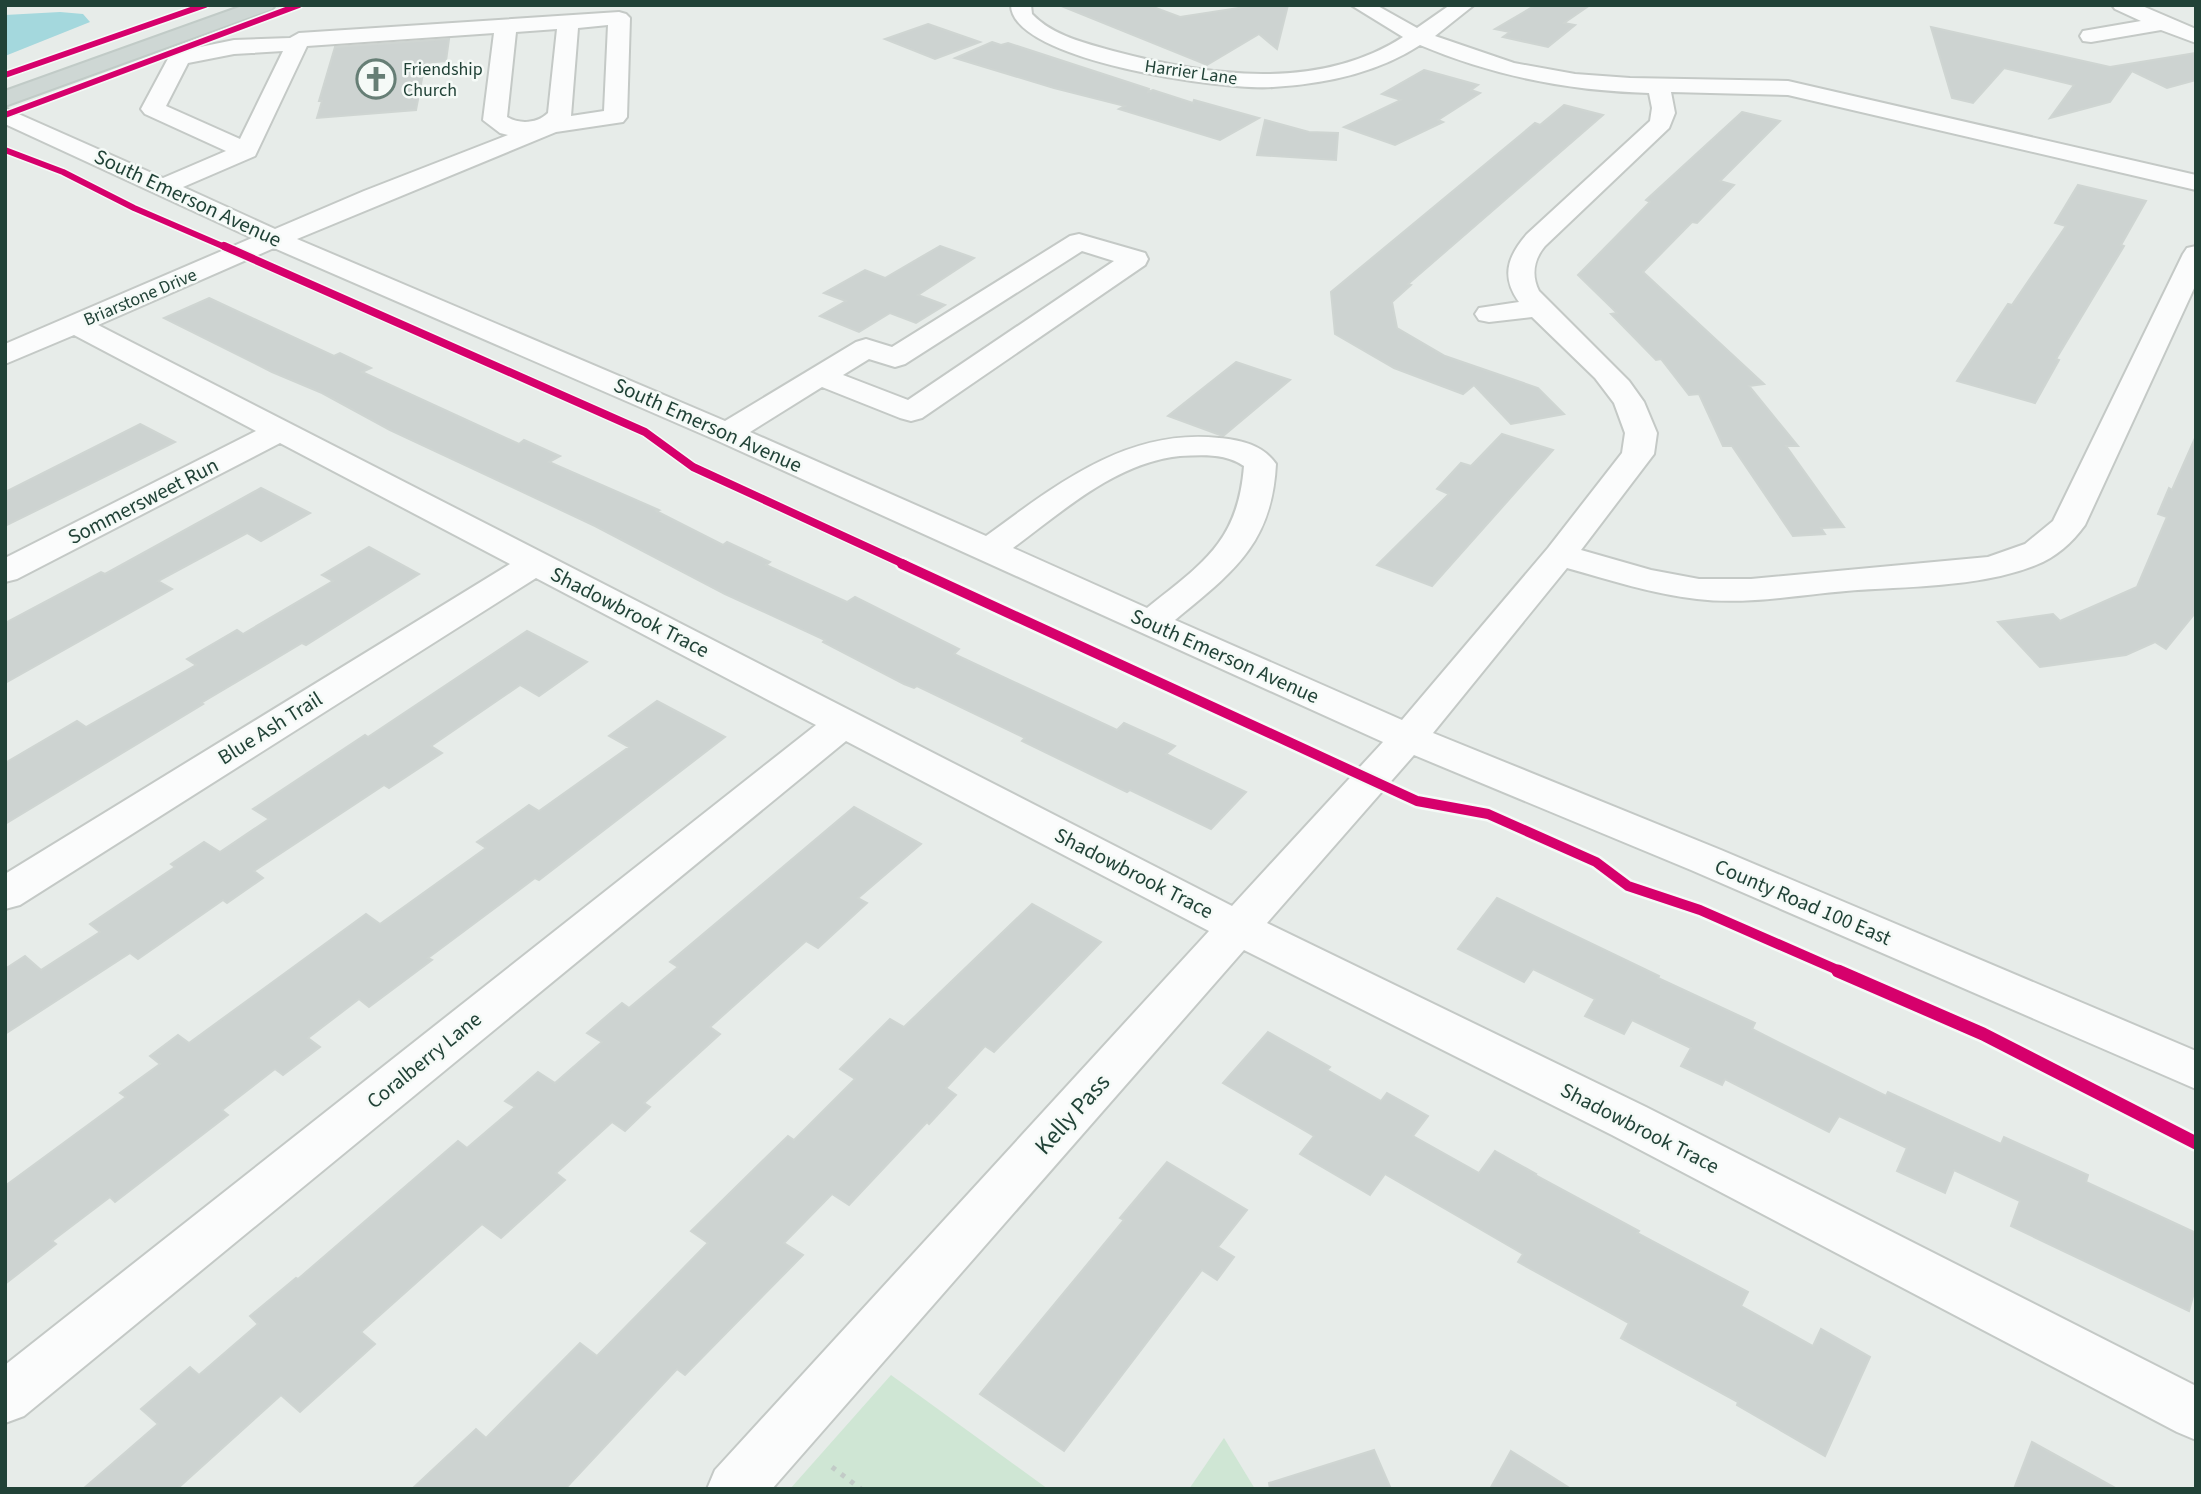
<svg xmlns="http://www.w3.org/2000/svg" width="2201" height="1494" font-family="'Source Sans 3',sans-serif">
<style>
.green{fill:#cfe6d4}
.water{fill:#a4d8dd}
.building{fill:#cdd3d1;stroke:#cfd5d2;stroke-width:2}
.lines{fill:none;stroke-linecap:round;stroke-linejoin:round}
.minor-casing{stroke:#c4c9c6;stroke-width:4}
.major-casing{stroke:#c1cbc7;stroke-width:4}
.path{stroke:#c2cbc7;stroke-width:5;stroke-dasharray:4.5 7;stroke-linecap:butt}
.minor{fill:#fbfcfc;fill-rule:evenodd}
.major{fill:#ced7d4;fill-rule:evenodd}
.cycleway-far3-casing{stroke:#f5faf7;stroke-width:9}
.cycleway-far2-casing{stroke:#f5faf7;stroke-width:11}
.cycleway-far1-casing{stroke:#f5faf7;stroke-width:15}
.cycleway-casing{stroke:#f5faf7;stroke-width:18}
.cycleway-far3{stroke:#d6006c;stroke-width:6}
.cycleway-far2{stroke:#d6006c;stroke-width:8}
.cycleway-far1{stroke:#d6006c;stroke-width:10}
.cycleway{stroke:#d6006c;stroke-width:13}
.labels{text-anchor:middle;stroke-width:5;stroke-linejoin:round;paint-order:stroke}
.far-poi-label{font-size:18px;fill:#214237;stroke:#f5faf7;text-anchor:start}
.far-street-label{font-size:18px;fill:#214237;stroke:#f5faf7}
.street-label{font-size:21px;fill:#214237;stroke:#f5faf7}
.near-street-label{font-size:24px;fill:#214237;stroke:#f5faf7}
</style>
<rect width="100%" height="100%" fill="#e7ece9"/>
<!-- green -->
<g class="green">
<path d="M 891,1375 L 1048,1489 L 790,1489 Z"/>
<path d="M 1224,1438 L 1255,1489 L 1189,1489 Z"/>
</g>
<!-- water -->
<path class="water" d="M 60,12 L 83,14 L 90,22 L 5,56 L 5,15 Z"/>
<!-- building -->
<g class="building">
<path d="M 1059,5 L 1148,5 L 1180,17 L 1258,5 L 1288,5 L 1277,49 L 1259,34 L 1207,65 Z"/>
<path d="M 1536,5 L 1590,5 L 1564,23 L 1575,25 L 1548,47 L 1503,37 L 1510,32 L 1495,29 Z"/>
<path d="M 928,24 L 980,42 L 935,59 L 885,39 Z"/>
<path d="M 1931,27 L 2110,67 L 2196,53 L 2196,80 L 2167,88 L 2132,71 L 2110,102 L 2050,118 L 2074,85 L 2004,68 L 1973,103 L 1952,98 Z"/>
<path d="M 449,39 L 446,61 L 425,63 L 416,110 L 317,118 L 322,101 L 319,101 L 335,47 Z"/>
<path d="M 992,42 L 1001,45 L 1008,43 L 1149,89 L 1148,92 L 1153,90 L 1193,103 L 1194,100 L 1259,118 L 1220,140 L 1119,109 L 1125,106 L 1054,88 L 955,58 Z"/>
<path d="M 1424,70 L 1478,85 L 1471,90 L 1480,93 L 1438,120 L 1443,122 L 1395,145 L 1344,127 L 1401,100 L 1382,94 Z"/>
<path d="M 1564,105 L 1603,115 L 1408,284 L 1411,285 L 1392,302 L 1397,328 L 1445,356 L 1538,388 L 1564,414 L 1511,424 L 1474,385 L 1463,394 L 1394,368 L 1335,334 L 1331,292 L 1535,123 L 1540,125 Z"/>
<path d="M 1742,112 L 1780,121 L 1720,181 L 1734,185 L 1697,223 L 1692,222 L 1643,272 L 1764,384 L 1749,386 L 1798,446 L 1786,446 L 1844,527 L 1821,528 L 1825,534 L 1793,536 L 1732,446 L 1723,446 L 1699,394 L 1689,395 L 1661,359 L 1656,360 L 1611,314 L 1617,313 L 1578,275 L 1650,202 L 1646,200 Z"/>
<path d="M 1265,120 L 1309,132 L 1338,133 L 1336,160 L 1257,155 Z"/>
<path d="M 2078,185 L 2146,201 L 2121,245 L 2124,246 L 2056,359 L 2059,360 L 2035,403 L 1957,381 L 2008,304 L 2012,305 L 2066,226 L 2055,223 Z"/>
<path d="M 940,246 L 974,258 L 918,295 L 945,305 L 916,323 L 890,313 L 859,332 L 820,316 L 846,301 L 824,293 L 865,270 L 885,278 Z"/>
<path d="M 209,298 L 334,356 L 340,353 L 371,368 L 362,372 L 519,444 L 524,440 L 560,456 L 549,462 L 659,510 L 656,511 L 723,545 L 727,542 L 770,562 L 766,565 L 847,602 L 855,597 L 959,649 L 954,654 L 1117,730 L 1124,723 L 1175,746 L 1166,754 L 1246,792 L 1211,829 L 1130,790 L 1127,792 L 1022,741 L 1025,738 L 917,686 L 914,688 L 904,684 L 823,642 L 825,640 L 725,594 L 595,526 L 390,430 L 322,393 L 272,372 L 164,318 Z"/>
<path d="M 1236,362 L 1290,380 L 1223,436 L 1168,416 Z"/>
<path d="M 140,424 L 175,442 L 5,526 L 5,492 Z"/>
<path d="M 1502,434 L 1553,450 L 1432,586 L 1377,565 L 1449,494 L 1437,489 L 1461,463 L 1471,466 Z"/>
<path d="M 2196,436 L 2196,612 L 2166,649 L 2155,642 L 2126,655 L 2040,667 L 1998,622 L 2053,614 L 2060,621 L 2137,587 L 2167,517 L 2158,514 L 2169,488 L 2172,490 Z"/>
<path d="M 261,488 L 310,513 L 261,541 L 247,533 L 158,581 L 172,589 L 5,683 L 5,623 L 101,572 L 105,574 Z"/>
<path d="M 369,547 L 419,574 L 306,645 L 302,643 L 201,703 L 203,704 L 5,824 L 5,763 L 77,721 L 86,727 L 196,665 L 187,659 L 237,630 L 243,634 L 333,581 L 322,575 Z"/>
<path d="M 527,631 L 587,662 L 539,696 L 520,685 L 431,746 L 442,753 L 389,788 L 384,785 L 254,871 L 263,878 L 227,903 L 223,900 L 138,959 L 130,953 L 5,1034 L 5,969 L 25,956 L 41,970 L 100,932 L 90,924 L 175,867 L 171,864 L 204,842 L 220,852 L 269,819 L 253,809 L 365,735 L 368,737 Z"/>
<path d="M 657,701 L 725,737 L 539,880 L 535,878 L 428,958 L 432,960 L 369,1007 L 359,999 L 308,1038 L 320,1047 L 283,1075 L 275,1069 L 222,1110 L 228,1115 L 115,1202 L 110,1197 L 52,1241 L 56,1244 L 5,1284 L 5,1186 L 126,1097 L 120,1093 L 160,1064 L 150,1056 L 178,1035 L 189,1043 L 366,914 L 380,924 L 486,848 L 477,842 L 529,805 L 539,811 L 629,747 L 609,736 Z"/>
<path d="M 854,807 L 921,844 L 858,898 L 867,903 L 818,948 L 806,941 L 710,1027 L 720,1034 L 644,1103 L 650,1107 L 625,1131 L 612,1122 L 556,1173 L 565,1180 L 501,1238 L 482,1224 L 361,1332 L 375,1344 L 300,1412 L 281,1395 L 177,1489 L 83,1489 L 158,1424 L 141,1409 L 190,1367 L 199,1375 L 258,1324 L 250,1316 L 296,1278 L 298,1279 L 458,1141 L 467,1148 L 515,1107 L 505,1101 L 538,1072 L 555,1083 L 602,1042 L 587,1033 L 622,1003 L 629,1008 L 678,967 L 670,962 Z"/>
<path d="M 1497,898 L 1659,976 L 1658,978 L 1755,1023 L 1752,1029 L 1886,1096 L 1888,1092 L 2001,1144 L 2004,1137 L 2088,1175 L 2086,1182 L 2196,1233 L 2196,1285 L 2189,1311 L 2011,1226 L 2020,1201 L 1954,1170 L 1945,1193 L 1897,1171 L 1907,1148 L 1839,1116 L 1829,1132 L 1725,1079 L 1722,1085 L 1681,1066 L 1691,1048 L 1632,1020 L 1624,1034 L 1585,1016 L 1595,999 L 1533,969 L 1524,982 L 1458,949 Z"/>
<path d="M 1032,904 L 1101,942 L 994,1052 L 985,1046 L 946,1088 L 956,1095 L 929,1124 L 927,1122 L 849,1205 L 832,1194 L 784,1243 L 803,1255 L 685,1375 L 677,1369 L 565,1489 L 412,1489 L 476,1429 L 486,1438 L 580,1343 L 597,1356 L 708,1243 L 691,1231 L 788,1136 L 794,1140 L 855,1079 L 840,1069 L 890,1019 L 904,1027 Z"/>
<path d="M 1268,1032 L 1330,1067 L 1327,1070 L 1381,1101 L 1387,1093 L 1428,1116 L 1413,1136 L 1479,1173 L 1495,1151 L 1536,1174 L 1535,1175 L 1639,1231 L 1637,1233 L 1748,1292 L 1741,1306 L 1813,1346 L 1821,1329 L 1870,1357 L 1825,1456 L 1737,1405 L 1738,1402 L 1621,1338 L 1629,1323 L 1518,1262 L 1523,1254 L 1385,1174 L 1370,1195 L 1300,1154 L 1314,1136 L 1223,1083 Z"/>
<path d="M 1167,1162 L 1247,1210 L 1218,1247 L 1234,1257 L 1217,1280 L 1202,1270 L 1064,1451 L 980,1394 L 1124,1220 L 1120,1218 Z"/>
<path d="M 2032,1442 L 2117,1489 L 2014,1489 Z"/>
<path d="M 1374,1450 L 1391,1489 L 1270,1489 L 1269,1483 Z"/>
<path d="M 1511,1451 L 1571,1489 L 1490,1489 Z"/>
</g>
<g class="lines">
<!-- minor casing -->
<g class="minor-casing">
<g id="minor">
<path d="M 1011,5 L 1031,5 L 1032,14 C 1053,36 1085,43 1113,51 C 1206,76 1318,92 1403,37 L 1351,5 L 1376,5 L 1417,28 L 1450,5 L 1474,5 L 1435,36 L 1514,63 L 1575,74 L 1630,78 L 1788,81 L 2196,175 L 2196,190 L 1788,95 L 1671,92 L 1675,113 L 1669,128 L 1545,246 C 1534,259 1531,275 1539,291 L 1629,381 L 1644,402 L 1657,433 L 1654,454 L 1581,550 L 1651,570 L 1699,579 L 1751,579 L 1988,557 L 2025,544 L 2053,521 L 2183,254 L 2187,248 L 2196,246 L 2196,284 L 2085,525 C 2072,543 2056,557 2036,565 C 1978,588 1908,586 1846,591 C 1798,595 1746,605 1697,599 C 1653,594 1610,580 1567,568 L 1433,733 L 1721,850 L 2196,1051 L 2196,1089 L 1691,870 L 1414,755 L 1267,923 L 1646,1107 L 2196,1386 L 2196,1440 L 2177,1432 L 1612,1135 L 1244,950 L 772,1489 L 707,1489 L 715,1470 L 1209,931 L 846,741 L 24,1416 L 5,1423 L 5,1365 L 816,725 L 536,578 L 20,905 L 5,909 L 5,874 L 510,564 L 280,443 L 17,579 L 5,582 L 5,558 L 256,431 L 74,335 L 5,364 L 5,344 L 252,238 L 5,124 L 5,108 L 163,178 L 226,151 L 145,114 L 141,109 L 171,53 L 234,40 L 290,38 L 299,33 L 619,12 L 626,14 L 630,18 L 627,117 L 623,122 L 556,132 L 297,239 L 725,421 L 856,342 L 866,339 L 892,347 L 1070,236 L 1079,234 L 1145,253 L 1148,259 L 1145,265 L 922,418 L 911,421 L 900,418 L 822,387 L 750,432 L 986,536 C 1056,485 1127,428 1219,438 C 1241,440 1263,445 1276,464 C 1272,544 1233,572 1175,620 L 1402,720 L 1548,548 L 1622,453 L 1625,433 L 1614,403 L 1595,378 L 1532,317 L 1489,322 L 1479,320 L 1475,314 L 1479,308 L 1519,302 C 1501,277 1507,257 1527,234 L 1650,121 L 1652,108 L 1649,93 C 1570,91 1493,76 1420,45 C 1377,73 1324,84 1273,87 C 1228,91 1011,61 1011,5 ZM 608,25 L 604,111 L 571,116 L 578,28 ZM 557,29 L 548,113 C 538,123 520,125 507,117 L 516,32 ZM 494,33 L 483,120 L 500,133 L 508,135 L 364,191 L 275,229 L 183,187 L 255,156 L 307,46 ZM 283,51 L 240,139 L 166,106 L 188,63 L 234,54 ZM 274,248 L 716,440 L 1383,742 L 1232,906 L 98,325 ZM 1082,251 L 1114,261 L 908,400 L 843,375 L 869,359 L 895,367 L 905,364 ZM 1180,456 C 1202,455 1225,453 1244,466 C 1238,542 1203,563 1147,608 L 1013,548 C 1063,511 1115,463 1180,456 Z"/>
<path d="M 2112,5 L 2140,5 L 2196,29 L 2196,43 L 2161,30 L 2091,42 L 2083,41 L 2080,36 L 2083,31 L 2141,21 L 2115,9 Z"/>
</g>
</g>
<!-- major casing -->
<g class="major-casing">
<path id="major" d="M 245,5 L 275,5 L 272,9 L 5,106 L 5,91 Z"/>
</g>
<!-- path -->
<path class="path" d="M 832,1467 L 861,1489"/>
<!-- minor -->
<use href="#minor" class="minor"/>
<!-- major -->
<use href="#major" class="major"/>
<!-- cycleway-far3 casing -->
<g class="cycleway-far3-casing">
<g id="cycleway-far3">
<path d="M 5,75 L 205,5"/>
<path d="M 5,115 L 299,5"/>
<path d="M 5,150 L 63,172 L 134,208 L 227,248"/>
</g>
</g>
<!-- cycleway-far2 casing -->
<g class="cycleway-far2-casing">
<path id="cycleway-far2" d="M 224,246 L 645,432 L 693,467 L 906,565"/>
</g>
<!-- cycleway-far1 casing -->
<g class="cycleway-far1-casing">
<path id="cycleway-far1" d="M 902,564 L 1417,801 L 1488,814 L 1596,862 L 1628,886 L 1700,910 L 1842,972"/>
</g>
<!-- cycleway casing -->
<g class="cycleway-casing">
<path id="cycleway" d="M 1838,971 L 1983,1034 L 2196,1143"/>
</g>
<!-- cycleway-far3 -->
<use href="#cycleway-far3" class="cycleway-far3"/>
<!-- cycleway-far2 -->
<use href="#cycleway-far2" class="cycleway-far2"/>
<!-- cycleway-far1 -->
<use href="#cycleway-far1" class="cycleway-far1"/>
<!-- cycleway -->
<use href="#cycleway" class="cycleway"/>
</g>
<!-- icons -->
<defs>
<g id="church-ring" transform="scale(2.0125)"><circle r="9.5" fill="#f5faf7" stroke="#667e75" stroke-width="1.5"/><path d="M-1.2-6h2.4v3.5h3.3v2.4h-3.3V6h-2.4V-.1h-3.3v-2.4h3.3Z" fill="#667e75"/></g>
</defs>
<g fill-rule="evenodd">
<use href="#church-ring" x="376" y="79"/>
</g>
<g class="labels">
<!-- far-poi labels -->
<g class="far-poi-label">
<text x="403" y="75">Friendship<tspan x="403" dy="21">Church</tspan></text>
</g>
<!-- far-street labels -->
<g class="far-street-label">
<text transform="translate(1191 72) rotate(8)" y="6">Harrier Lane</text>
<text transform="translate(140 297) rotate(-23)" y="6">Briarstone Drive</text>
</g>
<!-- street labels -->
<g class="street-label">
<text transform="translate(188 198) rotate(25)" y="7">South Emerson Avenue</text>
<text transform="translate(708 425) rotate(24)" y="7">South Emerson Avenue</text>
<text transform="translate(143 501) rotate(-27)" y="7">Sommersweet Run</text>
<text transform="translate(630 612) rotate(27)" y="7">Shadowbrook Trace</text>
<text transform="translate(1225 656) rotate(24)" y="7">South Emerson Avenue</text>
<text transform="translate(270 728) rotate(-32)" y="7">Blue Ash Trail</text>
<text transform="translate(1134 873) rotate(27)" y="7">Shadowbrook Trace</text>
<text transform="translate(1803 902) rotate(23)" y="7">County Road 100 East</text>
<text transform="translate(424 1060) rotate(-39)" y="7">Coralberry Lane</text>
<text transform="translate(1640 1128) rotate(27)" y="7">Shadowbrook Trace</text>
</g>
<!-- near-street labels -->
<g class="near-street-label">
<text transform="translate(1072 1114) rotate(-48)" y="8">Kelly Pass</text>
</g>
</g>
<!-- border -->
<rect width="2201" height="1494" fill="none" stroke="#214237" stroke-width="14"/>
</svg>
